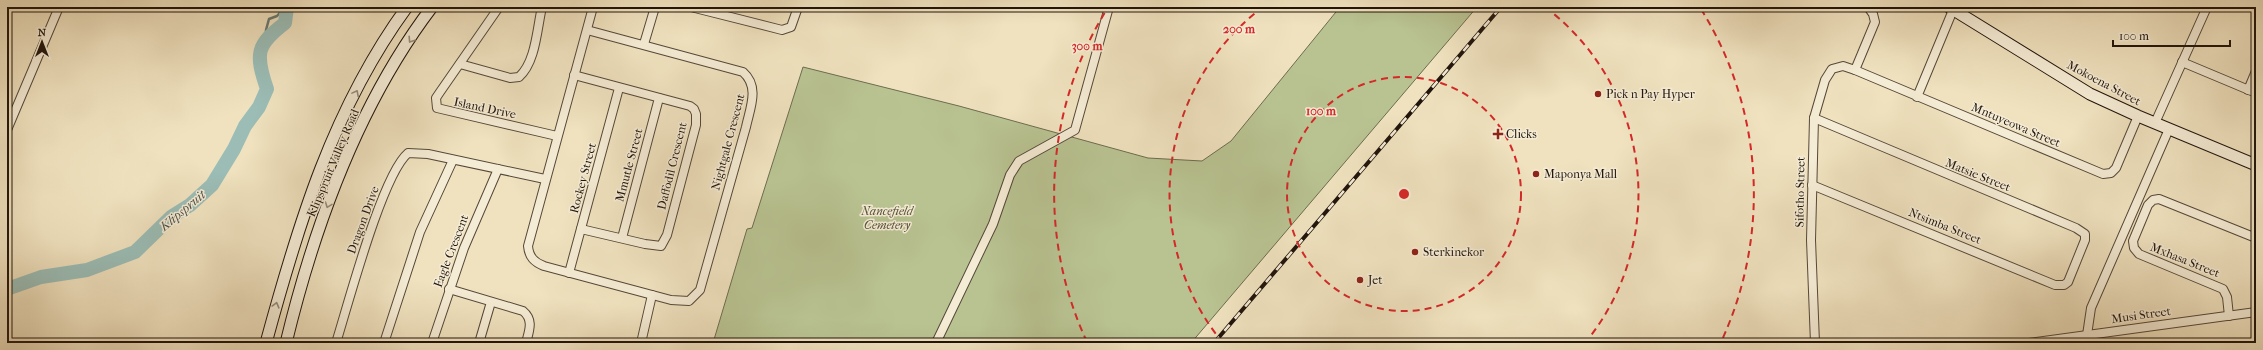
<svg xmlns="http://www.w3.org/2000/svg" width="2263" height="350" font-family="'IM FELL French Canon',serif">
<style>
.green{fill:#b9c392;stroke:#6c6c4f}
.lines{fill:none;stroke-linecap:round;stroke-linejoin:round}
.stream{stroke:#6a7972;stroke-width:2.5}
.river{stroke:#9bbdb6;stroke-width:14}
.street-casing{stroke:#544839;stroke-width:10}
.secondary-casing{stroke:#20140c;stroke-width:13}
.street{stroke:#f5ecd5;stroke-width:8}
.secondary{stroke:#f5ecd5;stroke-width:11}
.rail-casing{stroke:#20140c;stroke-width:4}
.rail{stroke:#f5ecd5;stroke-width:2.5;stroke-dasharray:8;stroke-linecap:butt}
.oneway{stroke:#958b7b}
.ring{fill:none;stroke:#d62828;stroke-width:2;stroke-dasharray:7 5}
.poi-dot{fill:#8f2418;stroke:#f5ecd5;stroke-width:1.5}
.labels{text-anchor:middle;stroke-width:3;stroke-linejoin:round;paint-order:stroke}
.street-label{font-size:12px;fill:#20140c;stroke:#f5ecd5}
.poi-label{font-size:12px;fill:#20140c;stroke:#f5ecd5;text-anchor:start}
.park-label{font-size:12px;font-style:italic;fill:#56513b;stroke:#f5ecd5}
.water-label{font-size:13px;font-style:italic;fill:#4b4f48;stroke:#f5ecd5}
.centre{fill:#d62828;stroke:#f5ecd5;stroke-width:2}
.ring-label{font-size:12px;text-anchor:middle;font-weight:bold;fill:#d62828;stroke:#f5ecd5;stroke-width:3;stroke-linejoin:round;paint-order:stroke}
</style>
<rect width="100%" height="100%" fill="#f0e2bf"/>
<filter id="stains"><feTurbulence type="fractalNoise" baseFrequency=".005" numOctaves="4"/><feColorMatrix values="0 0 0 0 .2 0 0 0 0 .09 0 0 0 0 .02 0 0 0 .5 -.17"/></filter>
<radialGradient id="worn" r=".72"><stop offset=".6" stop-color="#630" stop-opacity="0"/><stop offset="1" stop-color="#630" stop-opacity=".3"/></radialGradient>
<!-- green -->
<path class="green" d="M 1340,7 L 1477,7 L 1191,343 L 713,343 L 747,229 L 752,228 L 803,67 L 959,106 L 1148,158 L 1202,161 L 1231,141 Z"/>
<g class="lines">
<!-- stream -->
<path class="stream" d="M 266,39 L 266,30 L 269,19 L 277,16 L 285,7"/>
<!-- river -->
<path class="river" d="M 7,289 L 41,277 L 87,270 L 135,252 L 171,217 L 190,205 L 212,185 L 234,149 L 245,126 L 259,107 L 267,89 C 255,54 256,45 285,23 L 287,7"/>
<!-- street casing -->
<g class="street-casing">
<g id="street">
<path d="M 499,7 L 440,92 L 436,98 L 437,108 L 557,136"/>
<path d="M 691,7 L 782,30 L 791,27 L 798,7"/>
<path d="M 587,30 L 743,72 C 760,87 750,108 746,127 L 700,290 L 689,301 L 671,300 L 544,266 C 534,262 529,257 528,246 L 593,7"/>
<path d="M 644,44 L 655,7"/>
<path d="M 2182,62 L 2256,93"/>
<path d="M 460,64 L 510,78 L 519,77 C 536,62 537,28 542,7"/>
<path d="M 1855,70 L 1875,22 L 1873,14 L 1868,7"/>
<path d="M 574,75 L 690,106 L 694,109 L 696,114 L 696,125 L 667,235 L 661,246 L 645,244 L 581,229"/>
<path d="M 2248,90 L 2256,71"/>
<path d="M 1917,97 L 1953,10"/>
<path d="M 2155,123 L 2207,7"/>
<path d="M 7,130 L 59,7"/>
<path d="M 1812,185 L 2055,285 L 2064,285 L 2068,282 L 2085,240 L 2085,234 L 2076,228 L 1814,118"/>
<path d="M 622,238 L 659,98"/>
<path d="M 569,273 L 619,88"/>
<path d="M 449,289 L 523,311 C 534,320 529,331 526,343"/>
<path d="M 2229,316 L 2227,297 L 2223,289 L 2139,254 L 2134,248 L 2133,241 L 2148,205 L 2153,200 L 2159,199 L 2256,238"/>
<path d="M 336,343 C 348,305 382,175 408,153 L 428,154 L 545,179"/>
<path d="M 384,343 L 420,232 L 453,160"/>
<path d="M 432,343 L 464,248 L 498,169"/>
<path d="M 479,343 L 491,302"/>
<path d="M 641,343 L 652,295"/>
<path d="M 936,343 L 993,224 L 1010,175 L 1019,161 L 1075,130 L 1109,7"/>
<path d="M 1815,343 L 1811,240 L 1814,118 L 1825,80 L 1832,69 L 1843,66 L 1855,70 L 2103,174 L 2111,173 L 2116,168 L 2138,116"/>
<path d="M 2029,343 L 2256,312"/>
<path d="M 2088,343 L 2087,335 L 2091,308 L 2169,129"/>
</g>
</g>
<!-- secondary casing -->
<g class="secondary-casing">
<g id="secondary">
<path d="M 1949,7 L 2090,94 L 2138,116 L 2256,165"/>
<path d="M 266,343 C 298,225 333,108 407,7"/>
<path d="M 286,343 C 314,227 359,103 432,7"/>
</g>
</g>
<!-- street -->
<use href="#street" class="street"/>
<!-- secondary -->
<use href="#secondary" class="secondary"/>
<!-- rail casing -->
<g class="rail-casing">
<path id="rail" d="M 1214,343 L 1501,7"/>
</g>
<!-- rail -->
<use href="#rail" class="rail"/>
</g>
<!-- one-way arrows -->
<defs><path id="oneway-chevron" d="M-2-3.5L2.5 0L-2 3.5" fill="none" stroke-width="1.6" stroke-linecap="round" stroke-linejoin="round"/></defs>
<g class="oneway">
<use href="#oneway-chevron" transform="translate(411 40) rotate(123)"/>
<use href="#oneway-chevron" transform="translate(356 93) rotate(-62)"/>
<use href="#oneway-chevron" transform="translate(328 205) rotate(111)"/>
<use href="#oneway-chevron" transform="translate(276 305) rotate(-75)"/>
</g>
<!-- distance rings -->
<g class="ring">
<circle cx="1404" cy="194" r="117"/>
<path d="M1223 343A234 234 0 0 1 1263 7M1545 7A234 234 0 0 1 1585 343"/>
<path d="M1087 342A350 350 0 0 1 1107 9M1701 9A350 350 0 0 1 1721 342"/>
</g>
<!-- markers -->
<g class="poi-dot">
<circle cx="1598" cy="94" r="4"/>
<path d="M1496 128h4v4h4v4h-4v4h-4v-4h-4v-4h4z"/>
<circle cx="1536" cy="174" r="4"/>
<circle cx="1415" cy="252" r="4"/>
<circle cx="1360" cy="280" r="4"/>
</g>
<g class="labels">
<!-- street labels -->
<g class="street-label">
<text transform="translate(2104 83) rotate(28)" y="4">Mokoena Street</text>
<text transform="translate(485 108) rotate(12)" y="4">Island Drive</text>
<text transform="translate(2016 125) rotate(23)" y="4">Mntuyeowa Street</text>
<text transform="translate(728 142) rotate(-75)" y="4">Nightgale Crescent</text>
<text transform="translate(333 163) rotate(-67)" y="4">Klipspruit Valley Road</text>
<text transform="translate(629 165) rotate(-75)" y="4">Mmutle Street</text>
<text transform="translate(672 166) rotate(-76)" y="4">Daffodil Crescent</text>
<text transform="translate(1978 175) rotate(22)" y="4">Matsie Street</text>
<text transform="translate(583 178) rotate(-75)" y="4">Rockey Street</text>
<text transform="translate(1800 192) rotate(-89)" y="4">Sifotho Street</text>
<text transform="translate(363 220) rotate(-70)" y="4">Dragon Drive</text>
<text transform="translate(1945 226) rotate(22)" y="4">Ntsimba Street</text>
<text transform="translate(451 251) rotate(-69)" y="4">Eagle Crescent</text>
<text transform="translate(2185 260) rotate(22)" y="4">Mxhasa Street</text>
<text transform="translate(2141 315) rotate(-8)" y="4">Musi Street</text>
</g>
<!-- poi labels -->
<g class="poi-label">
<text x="1606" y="98">Pick n Pay Hyper</text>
<text x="1506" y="138">Clicks</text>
<text x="1544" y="178">Maponya Mall</text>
<text x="1423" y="256">Sterkinekor</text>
<text x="1368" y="284">Jet</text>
</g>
<!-- park labels -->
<g class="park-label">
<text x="887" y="215">Nancefield<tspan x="887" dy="14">Cemetery</tspan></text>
</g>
<!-- water labels -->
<g class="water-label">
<text transform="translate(182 210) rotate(-40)" y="5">Klipspruit</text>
</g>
</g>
<circle cx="1404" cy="194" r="6" class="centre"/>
<g class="ring-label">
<text x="1239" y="33">200 m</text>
<text x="1087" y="50">300 m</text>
<text x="1321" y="115">100 m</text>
</g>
<!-- margin -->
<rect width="2263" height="350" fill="none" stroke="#f0e2bf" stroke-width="24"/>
<rect x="8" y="8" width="2247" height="334" fill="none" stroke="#20140c" stroke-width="2"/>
<rect x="12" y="12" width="2239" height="326" fill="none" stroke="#20140c"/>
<!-- north arrow -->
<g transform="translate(42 42)" stroke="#f5ecd5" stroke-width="3" paint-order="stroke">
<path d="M0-3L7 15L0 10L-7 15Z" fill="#20140c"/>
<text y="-6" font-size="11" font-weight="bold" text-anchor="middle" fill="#20140c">N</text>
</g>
<!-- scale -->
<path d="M2113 40v6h117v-6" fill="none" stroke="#20140c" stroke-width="2"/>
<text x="2119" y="40" font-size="12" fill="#20140c" stroke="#f5ecd5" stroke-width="3" paint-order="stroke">100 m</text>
<rect width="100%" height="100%" filter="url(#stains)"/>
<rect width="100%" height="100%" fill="url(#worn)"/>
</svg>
